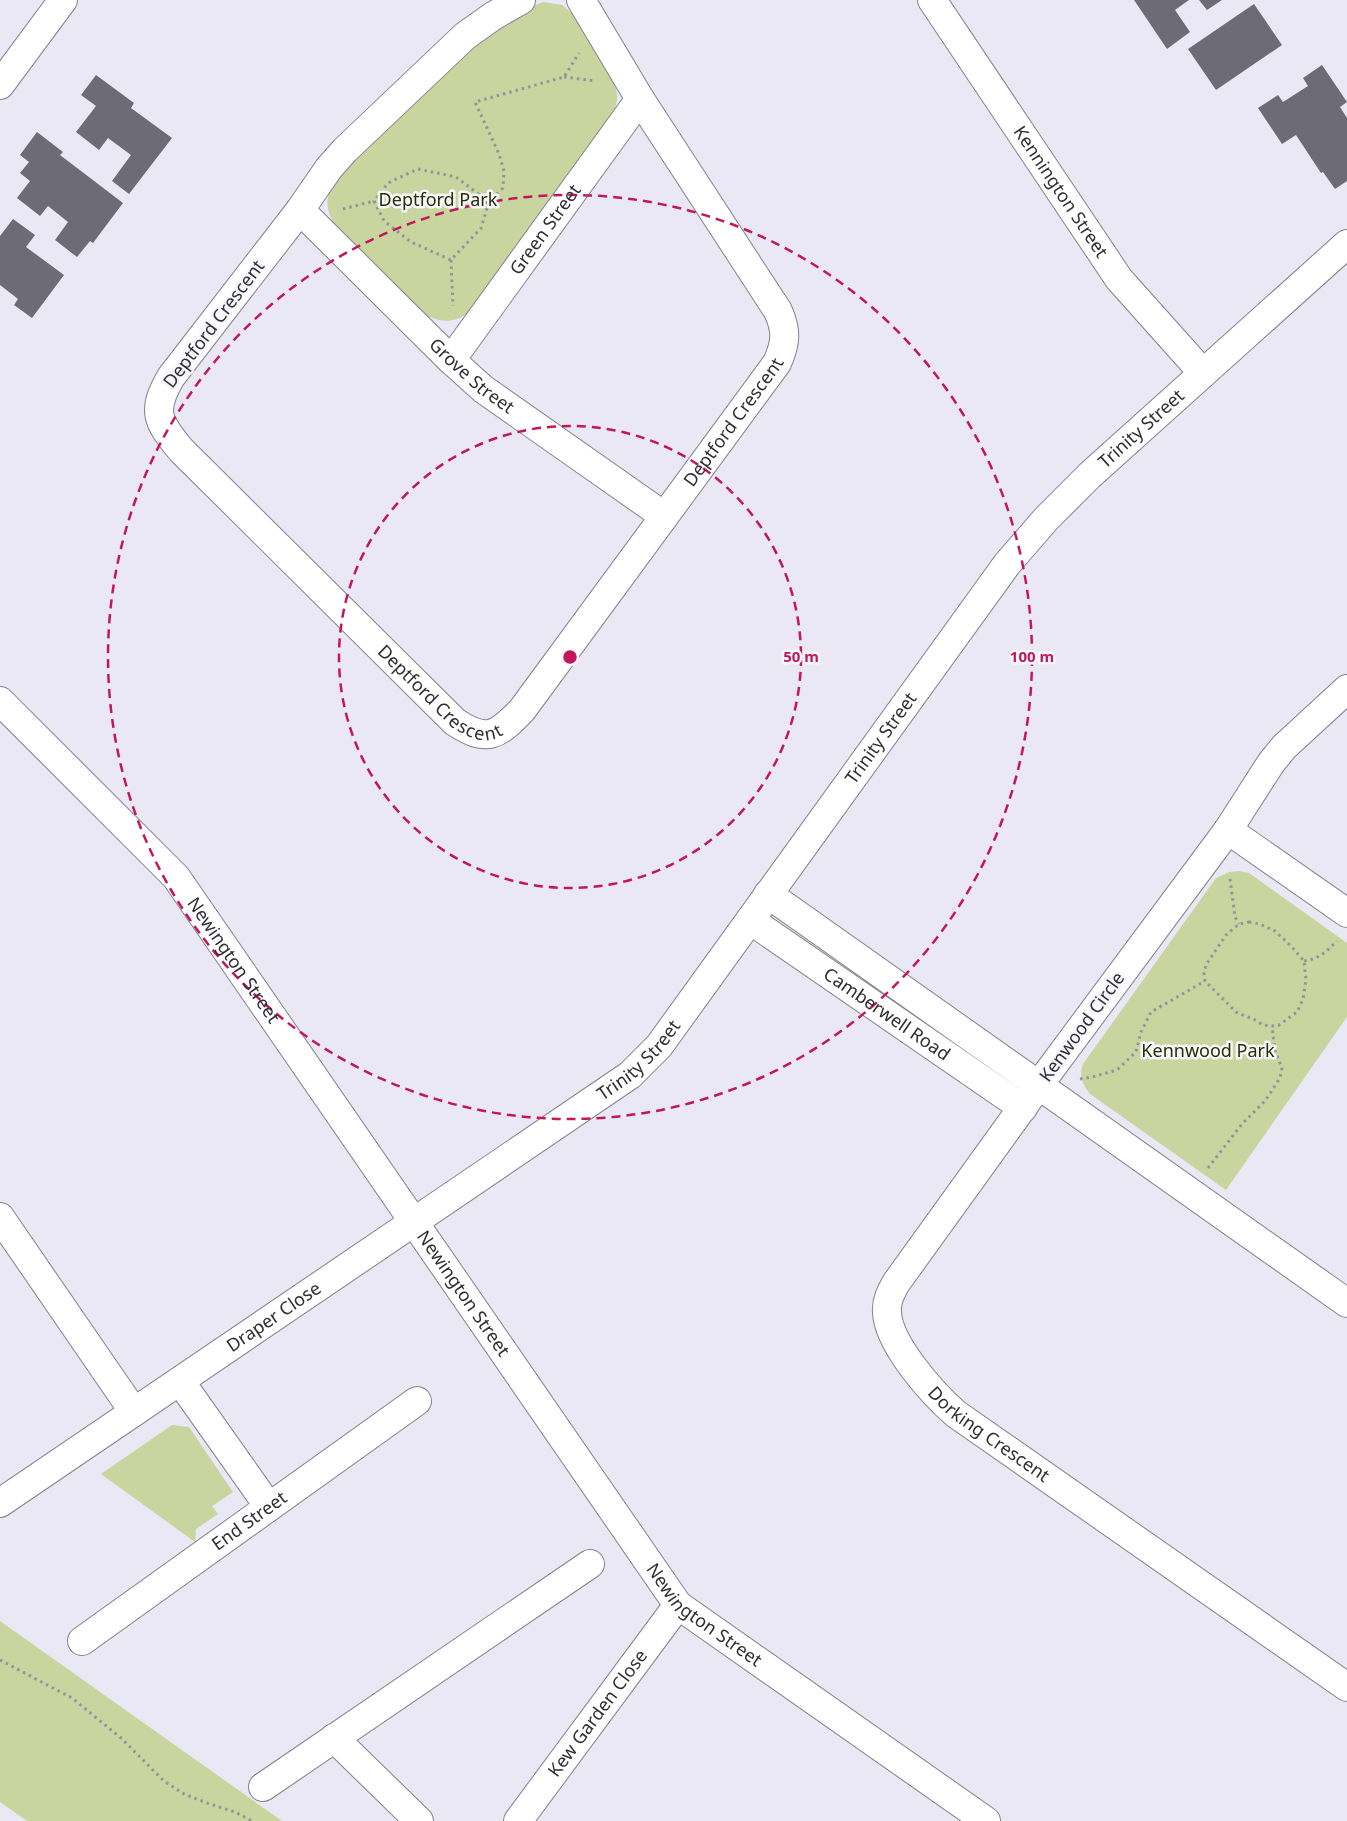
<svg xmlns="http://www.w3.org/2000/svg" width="1347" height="1821" font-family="'Noto Sans',sans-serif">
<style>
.green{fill:#c8d59f}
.building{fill:#6d6b76}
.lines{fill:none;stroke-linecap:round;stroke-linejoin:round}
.minor-casing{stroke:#82808c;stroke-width:30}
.path{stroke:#95949d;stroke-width:3;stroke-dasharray:2.5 4;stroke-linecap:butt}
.minor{stroke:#fff;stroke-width:28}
.ring{fill:none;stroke:#c2185b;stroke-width:2.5;stroke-dasharray:9 6}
.labels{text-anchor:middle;stroke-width:5;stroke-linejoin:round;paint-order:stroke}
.street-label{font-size:18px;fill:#2e2d32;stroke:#f7f6fd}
.park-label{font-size:18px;fill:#283000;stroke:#f7f6fd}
.centre{fill:#c2185b;stroke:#f7f6fd;stroke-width:2.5}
.ring-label{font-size:15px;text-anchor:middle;font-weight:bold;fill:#c2185b;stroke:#f7f6fd;stroke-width:5;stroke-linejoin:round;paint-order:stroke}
</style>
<rect width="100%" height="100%" fill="#eae8f4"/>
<!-- green -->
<g class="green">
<path d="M 544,2 L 562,5 L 574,15 L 614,82 C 618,93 618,101 614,112 L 468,313 C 454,323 442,323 426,315 L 337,228 C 329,217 325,205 329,192 C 332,182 340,174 346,167 C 370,137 400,112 427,86 C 443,71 458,55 475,42 C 493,27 522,8 544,2 Z"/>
<path d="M 1239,871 L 1249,873 L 1347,943 L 1347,1017 L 1226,1190 L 1090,1094 C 1082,1084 1079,1076 1083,1064 L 1216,878 L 1229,872 Z"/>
<path d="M 172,1425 L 189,1427 L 233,1492 L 212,1506 L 218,1514 L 196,1529 L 195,1542 L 101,1474 Z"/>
<path d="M 0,1621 L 282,1821 L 27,1821 L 0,1802 Z"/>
</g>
<!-- building -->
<g class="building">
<path d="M 1134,0 L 1189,0 L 1175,10 L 1190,32 L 1167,49 Z"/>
<path d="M 1199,0 L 1222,0 L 1207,10 Z"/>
<path d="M 1254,4 L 1282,45 L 1216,90 L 1188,49 Z"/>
<path d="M 1322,65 L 1347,102 L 1340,107 L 1347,118 L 1347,181 L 1335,189 L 1323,172 L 1321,173 L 1296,135 L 1282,144 L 1258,108 L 1278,95 L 1283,102 L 1308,86 L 1303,78 Z"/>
<path d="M 96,75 L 134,103 L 131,108 L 172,138 L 129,194 L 112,181 L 131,155 L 108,138 L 99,150 L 76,132 L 96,106 L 81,95 Z"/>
<path d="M 37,132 L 63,152 L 60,155 L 123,203 L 93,243 L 90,241 L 77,257 L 55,240 L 68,222 L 48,206 L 40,216 L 17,198 L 30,181 L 20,173 L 29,162 L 20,155 Z"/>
<path d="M 13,219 L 35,235 L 26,247 L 64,275 L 32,318 L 14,305 L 18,299 L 0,285 L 0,236 Z"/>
</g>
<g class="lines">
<!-- minor casing -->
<g class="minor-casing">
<g id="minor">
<path id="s1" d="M 521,0 L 493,16 L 465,36 L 345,150 L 329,168 L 300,210 L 171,377 C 151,411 157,421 181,450 L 455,722 C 487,743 497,736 522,710 L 777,363 C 786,343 787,331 778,311 L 640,99 L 581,0"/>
<path id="s2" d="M 932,0 L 1119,279 L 1203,373"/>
<path d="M 0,85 L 63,0"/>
<path id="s3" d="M 300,210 L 451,360 L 483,389 L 664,516"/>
<path id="s4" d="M 451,360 L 640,99"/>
<path id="s5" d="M 1347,689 L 1284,747 L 1271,763 L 1228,830 L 1038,1086 L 896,1283 C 891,1292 886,1301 887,1312 C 888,1344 933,1394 956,1414 L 1347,1687"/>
<path id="s6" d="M 0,701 L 176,877 L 678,1605 L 986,1821"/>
<path d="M 1228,830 L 1347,913"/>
<path d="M 768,894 L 1347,1303"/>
<path id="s7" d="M 750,920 L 1023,1108"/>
<path d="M 0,1217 L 134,1412"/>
<path d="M 180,1381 L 269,1507"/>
<path id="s8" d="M 0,1503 L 630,1075 L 659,1046 L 1007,564 L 1046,519 L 1090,475 L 1347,244"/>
<path id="s9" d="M 82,1641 L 417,1401"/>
<path d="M 334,1738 L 419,1821"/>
<path d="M 263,1787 L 590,1564"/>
<path id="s10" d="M 518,1821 L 678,1605"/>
</g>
</g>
<!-- path -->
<g class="path">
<path d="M 564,77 L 596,81"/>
<path d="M 489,202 L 481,228 L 451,260 L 411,242 L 384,221 L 374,201 L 388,183 L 418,169 L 456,177 L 489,202 L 503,188 L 504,171 L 499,154 L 475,102 L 564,77 L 579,53"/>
<path d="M 343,209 L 374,201"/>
<path d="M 451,260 L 453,306"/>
<path d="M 1230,879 L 1235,917 L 1239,924"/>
<path d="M 1249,922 L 1260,924 L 1275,931 L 1291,946 L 1304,961 L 1306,980 L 1303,999 L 1297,1012 L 1279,1025 L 1272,1026 L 1263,1025 L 1255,1020 L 1236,1012 L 1205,981 L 1204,973 L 1206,965 L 1226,935 L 1239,924 Z"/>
<path d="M 1304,961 C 1319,959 1327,951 1337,941"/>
<path d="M 1080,1079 L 1092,1077 L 1117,1070 L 1136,1052 L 1141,1032 L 1151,1012 L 1205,981"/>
<path d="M 1208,1168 L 1242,1124 L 1265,1101 L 1280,1078 L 1282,1068 L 1275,1051 L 1272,1026"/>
<path d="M 0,1660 L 72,1698 L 121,1738 L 164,1781 L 184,1794 L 207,1803 L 235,1812 L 252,1821"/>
</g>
<!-- minor -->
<use href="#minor" class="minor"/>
</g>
<!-- distance rings -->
<g class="ring">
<circle cx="570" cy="657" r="231"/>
<circle cx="570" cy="657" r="462"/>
</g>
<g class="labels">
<!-- street labels -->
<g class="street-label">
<text dy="6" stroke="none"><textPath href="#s2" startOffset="231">Kennington Street</textPath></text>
<text dy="6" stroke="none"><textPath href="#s4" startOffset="161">Green Street</textPath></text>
<text transform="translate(214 324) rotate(-53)" y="6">Deptford Crescent</text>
<text dy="6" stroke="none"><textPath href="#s3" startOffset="239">Grove Street</textPath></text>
<text dy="6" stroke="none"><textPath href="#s1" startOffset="1422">Deptford Crescent</textPath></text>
<text dy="6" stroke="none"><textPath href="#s8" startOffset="1588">Trinity Street</textPath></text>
<text dy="6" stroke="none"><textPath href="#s1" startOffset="959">Deptford Crescent</textPath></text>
<text dy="6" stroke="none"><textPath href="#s8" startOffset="1182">Trinity Street</textPath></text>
<text dy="6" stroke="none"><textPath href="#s6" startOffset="350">Newington Street</textPath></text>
<text dy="6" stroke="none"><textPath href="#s7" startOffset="166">Camberwell Road</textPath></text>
<text transform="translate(1082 1027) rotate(-54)" y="6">Kenwood Circle</text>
<text dy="6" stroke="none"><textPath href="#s8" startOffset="778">Trinity Street</textPath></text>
<text dy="6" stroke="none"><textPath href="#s6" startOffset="755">Newington Street</textPath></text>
<text dy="6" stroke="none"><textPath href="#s8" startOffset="331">Draper Close</textPath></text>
<text dy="6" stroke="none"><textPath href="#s5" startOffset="942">Dorking Crescent</textPath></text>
<text dy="6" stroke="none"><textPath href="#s9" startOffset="206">End Street</textPath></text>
<text dy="6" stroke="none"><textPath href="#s6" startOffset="1159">Newington Street</textPath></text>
<text dy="6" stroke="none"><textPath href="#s10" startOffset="134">Kew Garden Close</textPath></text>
</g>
<!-- park labels -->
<g class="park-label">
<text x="438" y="206">Deptford Park</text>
<text x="1208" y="1057">Kennwood Park</text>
</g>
</g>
<circle cx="570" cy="657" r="8" class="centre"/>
<g class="ring-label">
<text x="801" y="662">50 m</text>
<text x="1032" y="662">100 m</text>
</g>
</svg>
